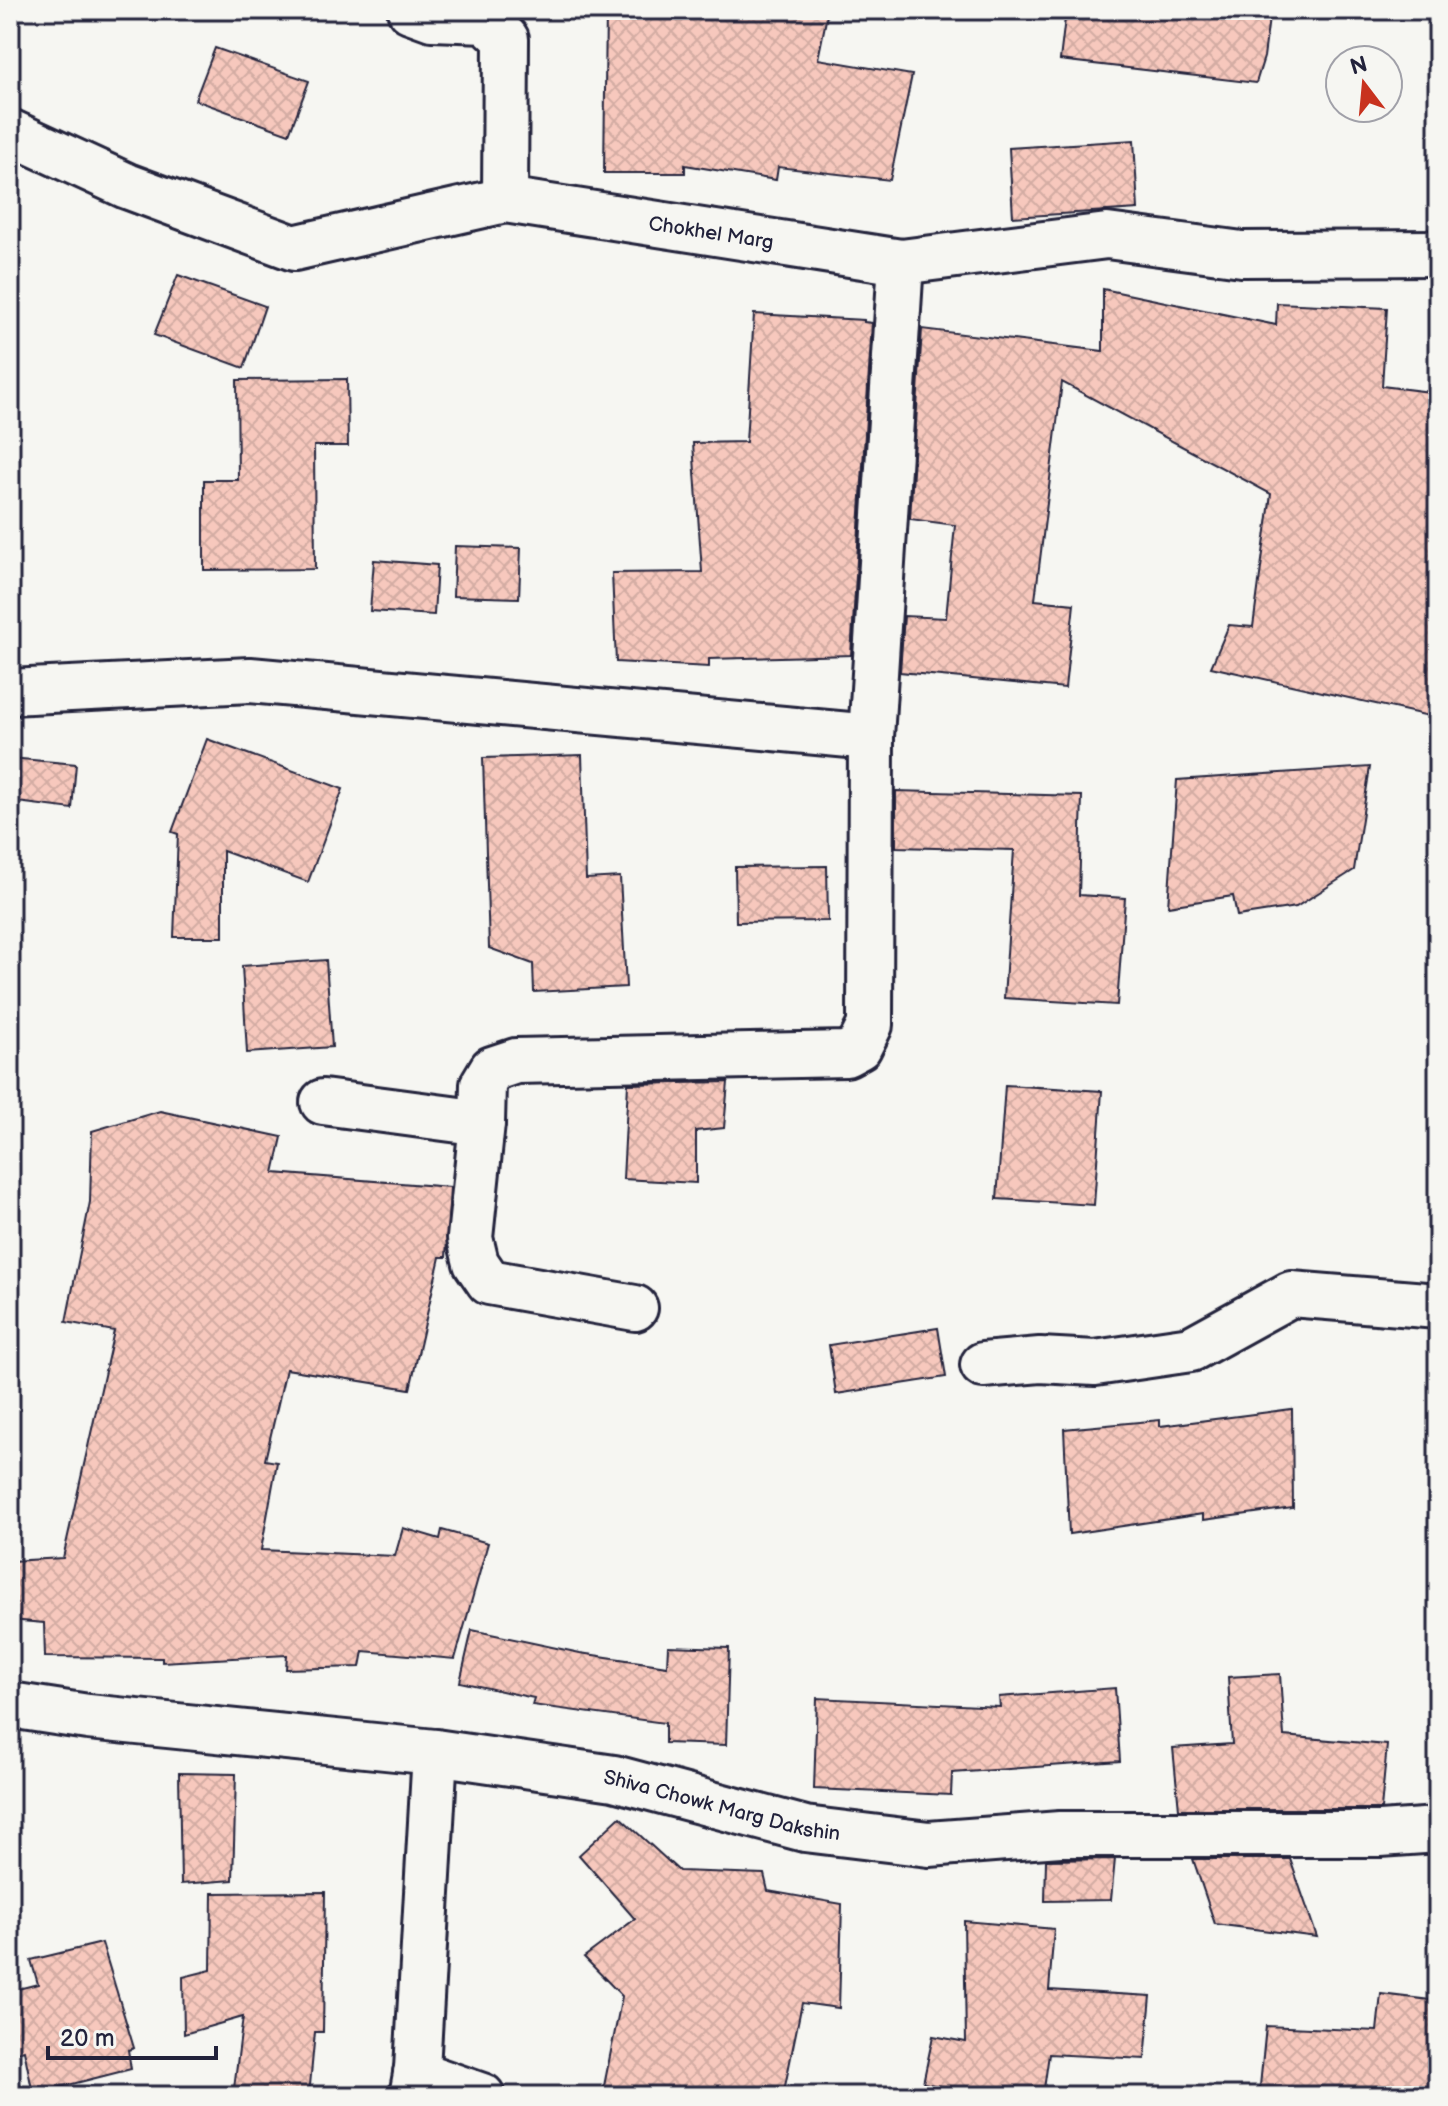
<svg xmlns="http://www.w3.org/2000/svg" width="1448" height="2106" font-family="'Balsamiq Sans',sans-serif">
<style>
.building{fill:url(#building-cross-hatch);stroke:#22223b;stroke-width:2}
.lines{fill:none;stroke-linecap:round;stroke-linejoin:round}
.minor-casing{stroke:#22223b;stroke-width:50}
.minor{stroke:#f6f6f2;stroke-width:44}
.labels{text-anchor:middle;stroke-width:6;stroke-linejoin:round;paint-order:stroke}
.street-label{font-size:20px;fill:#22223b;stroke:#f6f6f2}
</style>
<defs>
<pattern id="building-cross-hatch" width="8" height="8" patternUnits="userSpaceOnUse" patternTransform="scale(2)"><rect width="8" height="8" fill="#f7c8bd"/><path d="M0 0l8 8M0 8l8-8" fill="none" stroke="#d3aca3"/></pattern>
</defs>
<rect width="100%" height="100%" fill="#f6f6f2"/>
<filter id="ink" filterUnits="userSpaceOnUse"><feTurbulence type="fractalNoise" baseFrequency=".0125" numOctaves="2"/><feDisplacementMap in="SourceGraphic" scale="16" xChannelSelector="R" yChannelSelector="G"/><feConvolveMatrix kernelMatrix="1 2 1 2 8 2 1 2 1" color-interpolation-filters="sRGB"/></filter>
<g filter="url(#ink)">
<!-- building -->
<g class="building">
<path d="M 606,10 L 828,10 L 818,59 L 912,75 L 890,180 L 778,167 L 776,180 L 685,165 L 685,173 L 604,173 Z"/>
<path d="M 1066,10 L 1270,10 L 1264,57 L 1256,83 L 1060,60 Z"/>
<path d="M 215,48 L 309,81 L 289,134 L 195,100 Z"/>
<path d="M 1134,140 L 1138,209 L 1013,217 L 1009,148 Z"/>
<path d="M 178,275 L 265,306 L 244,368 L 154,335 Z"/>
<path d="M 1103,289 L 1276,325 L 1277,303 L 1387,308 L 1382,386 L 1438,393 L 1438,718 L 1211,667 L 1229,625 L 1253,627 L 1271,494 L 1062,382 L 1035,600 L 1074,604 L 1065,688 L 900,672 L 904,616 L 946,618 L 955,525 L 910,519 L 922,329 L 1103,351 Z"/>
<path d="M 754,314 L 864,320 L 864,322 L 872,323 L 851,655 L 709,659 L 709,667 L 616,662 L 612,573 L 702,572 L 693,443 L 746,442 Z"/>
<path d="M 347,379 L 348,446 L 314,446 L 315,569 L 204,570 L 204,480 L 238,480 L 237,380 Z"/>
<path d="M 455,546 L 521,548 L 519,598 L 453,596 Z"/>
<path d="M 374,560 L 437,565 L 434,615 L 370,611 Z"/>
<path d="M 207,739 L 343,789 L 308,882 L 223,851 L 223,937 L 174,937 L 178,834 L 172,832 Z"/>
<path d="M 582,755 L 586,879 L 620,877 L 626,987 L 534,992 L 533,964 L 489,948 L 483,758 Z"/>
<path d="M 10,758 L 76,764 L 72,809 L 10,801 Z"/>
<path d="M 1370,767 L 1354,870 L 1296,907 L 1237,916 L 1233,896 L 1168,906 L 1177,780 Z"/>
<path d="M 896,791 L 1082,796 L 1079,895 L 1125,898 L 1117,1005 L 1004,998 L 1014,850 L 896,847 Z"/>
<path d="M 827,866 L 828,921 L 736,922 L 735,867 Z"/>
<path d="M 326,960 L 332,1047 L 247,1053 L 242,966 Z"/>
<path d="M 728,1082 L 724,1128 L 696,1131 L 696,1183 L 623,1179 L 628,1084 Z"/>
<path d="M 1005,1085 L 1102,1091 L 1094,1205 L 997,1199 Z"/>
<path d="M 160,1111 L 282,1137 L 274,1173 L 450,1187 L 446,1257 L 440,1257 L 410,1389 L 286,1369 L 265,1460 L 277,1462 L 261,1550 L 395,1556 L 403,1528 L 440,1539 L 442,1530 L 488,1543 L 455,1659 L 363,1651 L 360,1667 L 286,1669 L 287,1655 L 162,1662 L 162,1658 L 45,1657 L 44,1623 L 10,1620 L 10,1561 L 63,1558 L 114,1331 L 66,1322 L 90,1202 L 92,1131 Z"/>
<path d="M 938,1328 L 946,1377 L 836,1394 L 829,1345 Z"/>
<path d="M 1292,1409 L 1293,1508 L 1203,1520 L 1203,1514 L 1069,1534 L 1064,1429 L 1160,1420 L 1160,1426 Z"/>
<path d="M 472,1630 L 580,1653 L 667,1666 L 668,1646 L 729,1648 L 726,1745 L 665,1743 L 665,1723 L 532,1705 L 534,1698 L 460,1682 Z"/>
<path d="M 1280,1674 L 1284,1736 L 1387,1745 L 1381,1809 L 1179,1809 L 1173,1748 L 1232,1744 L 1228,1677 Z"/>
<path d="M 1115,1688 L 1120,1761 L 952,1773 L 951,1795 L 814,1789 L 817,1698 L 1000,1707 L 999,1697 Z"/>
<path d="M 179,1773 L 236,1774 L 233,1880 L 181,1884 Z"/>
<path d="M 620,1817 L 679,1871 L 764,1874 L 768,1891 L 842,1904 L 839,2008 L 802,2003 L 783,2096 L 602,2096 L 622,1996 L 584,1957 L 635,1919 L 579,1855 Z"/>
<path d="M 1115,1859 L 1111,1900 L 1045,1901 L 1046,1860 Z"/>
<path d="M 1193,1859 L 1290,1859 L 1317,1937 L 1215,1924 Z"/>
<path d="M 325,1892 L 323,2032 L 315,2032 L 309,2096 L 233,2096 L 243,2017 L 184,2034 L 183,1977 L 211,1970 L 212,1893 Z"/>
<path d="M 964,1921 L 1054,1929 L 1049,1990 L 1151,1996 L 1145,2059 L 1049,2054 L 1043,2096 L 967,2096 L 967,2091 L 923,2083 L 933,2036 L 966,2042 Z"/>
<path d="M 102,1943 L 134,2048 L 128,2050 L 131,2069 L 33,2094 L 24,2050 L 10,2054 L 10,1991 L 38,1984 L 31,1960 Z"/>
<path d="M 1381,1994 L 1438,2001 L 1438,2096 L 1259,2096 L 1266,2026 L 1377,2031 Z"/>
</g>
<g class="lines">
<!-- minor casing -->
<g class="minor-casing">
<g id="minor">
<path d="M 410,10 L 432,18 L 486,20 L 506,39 L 505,200"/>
<path id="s1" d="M 10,132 L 127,186 L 294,248 L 505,200 L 901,262 L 1107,236 L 1242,254 L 1438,253"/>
<path d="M 10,692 L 250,680 L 871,737"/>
<path d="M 323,1102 L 482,1123"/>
<path d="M 635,1308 L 489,1282 L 476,1263 L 470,1238 L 482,1123 L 483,1084 L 492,1069 L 516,1061 L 846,1054 L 859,1047 L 870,1025 L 871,737 L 901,262"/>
<path d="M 983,1365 L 1040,1360 L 1095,1363 L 1191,1349 L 1291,1294 L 1438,1306"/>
<path id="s2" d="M 10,1705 L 88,1717 L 435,1752 L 614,1778 L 805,1829 L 929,1844 L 1060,1834 L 1380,1834 L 1438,1830"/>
<path d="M 416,2073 L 482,2096"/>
<path d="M 412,2096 L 417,2069 L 435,1752"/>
</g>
</g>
<!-- minor -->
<use href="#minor" class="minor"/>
</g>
</g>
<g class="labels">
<!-- street labels -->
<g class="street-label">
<text dy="7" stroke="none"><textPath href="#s1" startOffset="732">Chokhel Marg</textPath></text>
<text dy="7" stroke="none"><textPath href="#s2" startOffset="720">Shiva Chowk Marg Dakshin</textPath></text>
</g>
</g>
<!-- margin -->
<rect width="1448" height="2106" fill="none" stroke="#f6f6f2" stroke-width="40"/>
<rect x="20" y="20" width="1408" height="2066" fill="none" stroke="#22223b" stroke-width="3" filter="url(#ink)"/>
<!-- north arrow -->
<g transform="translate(1364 84) rotate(344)"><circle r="38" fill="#f6f6f2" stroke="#a1a1a9" stroke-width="2"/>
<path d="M0-6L14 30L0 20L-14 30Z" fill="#c8321e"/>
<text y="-12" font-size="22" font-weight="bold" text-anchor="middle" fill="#22223b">N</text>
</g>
<!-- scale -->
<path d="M48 2046v12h168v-12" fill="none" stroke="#22223b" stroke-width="4"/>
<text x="60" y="2046" font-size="24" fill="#22223b" stroke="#f6f6f2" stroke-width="6" paint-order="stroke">20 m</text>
</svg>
